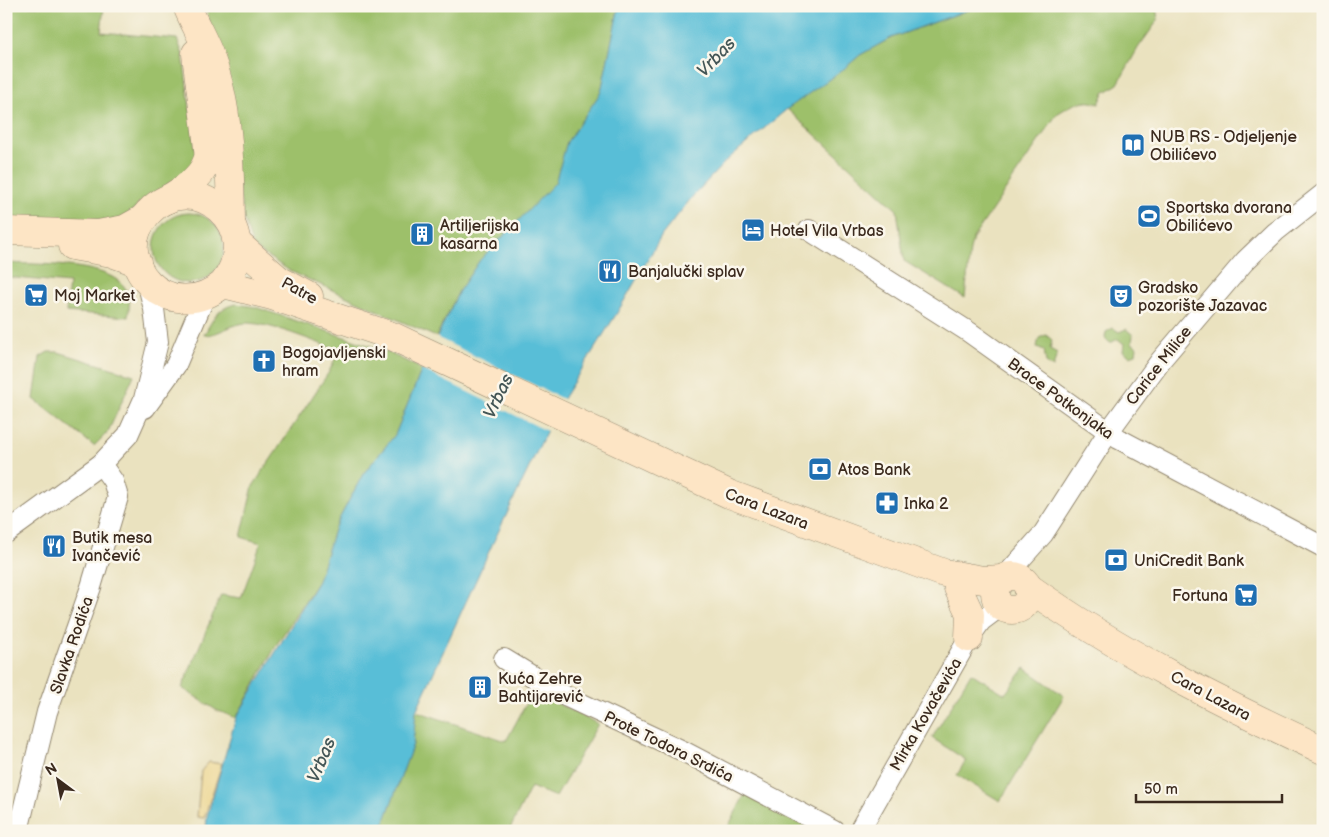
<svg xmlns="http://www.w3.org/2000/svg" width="1329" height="837" font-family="'Balsamiq Sans',sans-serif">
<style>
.green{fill:#9dc06a;stroke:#6c7544}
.sand{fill:#eeda9e;stroke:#94825e}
.water{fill:#59bed7;stroke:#4a747a}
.pier{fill:#eae2bf}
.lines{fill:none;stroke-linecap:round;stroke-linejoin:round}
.street-casing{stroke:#92866e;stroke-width:22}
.secondary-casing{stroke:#92866e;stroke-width:29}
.street{stroke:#fff;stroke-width:20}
.secondary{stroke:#fde5c5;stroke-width:28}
.labels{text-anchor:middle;stroke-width:5;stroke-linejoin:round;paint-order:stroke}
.poi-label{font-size:16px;fill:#3b2a1e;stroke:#fbf7ec;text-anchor:start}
.street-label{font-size:16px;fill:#3b2a1e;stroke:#fbf7ec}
.water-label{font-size:18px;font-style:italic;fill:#445656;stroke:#fbf7ec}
</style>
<rect width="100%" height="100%" fill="#fbf7ec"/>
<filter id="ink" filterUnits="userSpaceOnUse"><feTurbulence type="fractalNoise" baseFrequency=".02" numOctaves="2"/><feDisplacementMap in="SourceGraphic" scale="10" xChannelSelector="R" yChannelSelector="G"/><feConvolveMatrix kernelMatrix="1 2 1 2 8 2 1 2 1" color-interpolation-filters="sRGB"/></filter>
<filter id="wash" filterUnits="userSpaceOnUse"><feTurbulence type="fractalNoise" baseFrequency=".0096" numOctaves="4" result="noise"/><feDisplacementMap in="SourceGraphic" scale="20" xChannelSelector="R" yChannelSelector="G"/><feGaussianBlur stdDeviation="1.12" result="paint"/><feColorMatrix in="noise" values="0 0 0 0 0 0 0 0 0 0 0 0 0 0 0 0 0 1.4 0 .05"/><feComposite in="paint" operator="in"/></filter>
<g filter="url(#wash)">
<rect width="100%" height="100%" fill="#eae2bf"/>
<!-- green -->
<g class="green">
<path d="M 7,6 L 104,6 L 101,32 L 177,39 L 183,55 L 196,154 L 193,167 L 119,220 L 6,222 Z"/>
<path d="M 206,6 L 619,6 L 601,92 L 567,142 L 555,184 L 480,260 L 459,291 L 436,337 L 290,271 L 253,247 L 244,220 Z"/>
<path d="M 979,6 L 1156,6 L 1158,20 L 1138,48 L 1118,84 L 1104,93 L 1099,104 C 1083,98 1071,105 1057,114 L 973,238 L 970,250 L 965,298 L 904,261 L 897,210 L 787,109 L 845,68 L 860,55 L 891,38 Z"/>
<circle cx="189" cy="248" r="35"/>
<path d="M 6,263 C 35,265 113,261 127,291 C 131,299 129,309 128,317 L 66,312 L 69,283 L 6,277 Z"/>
<path d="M 237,304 L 255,307 L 383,350 L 422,369 L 395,435 L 363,474 L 335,527 L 318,581 L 277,644 L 236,718 L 216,710 L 182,688 L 221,595 L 241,598 L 261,543 L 241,537 L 253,486 L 329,372 L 336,357 L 334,349 C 311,340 272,324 248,323 C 231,323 220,335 204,335 C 213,319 218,307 237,304 Z"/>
<path d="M 1113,328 L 1119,332 L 1126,329 L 1133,335 L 1132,343 L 1137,347 L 1136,354 L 1130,356 L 1123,351 L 1124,344 L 1118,339 L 1110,343 L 1105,338 L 1106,332 Z"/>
<path d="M 1046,335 L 1052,340 L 1050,349 L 1057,353 L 1053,368 L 1046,363 L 1044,350 L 1037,347 L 1039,338 Z"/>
<path d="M 48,352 L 58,352 L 134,375 L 108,432 L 94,446 L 34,399 L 40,357 Z"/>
<path d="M 1025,668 L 1064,696 L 1000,801 L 957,775 L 966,760 L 932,738 L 971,673 L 1005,694 Z"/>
<path d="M 533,691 L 598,724 L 556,797 L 531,787 L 509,831 L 381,831 L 413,744 L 416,711 L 506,741 Z"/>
<path d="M 747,790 L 820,831 L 726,831 Z"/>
</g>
<!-- sand -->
<path class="sand" d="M 209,762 L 222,764 L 204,818 L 197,817 L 201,771 Z"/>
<!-- water -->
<path class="water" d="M 619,6 L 979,6 L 891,38 L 860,55 L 845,68 L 787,109 L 727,160 L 693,196 L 662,235 L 617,313 L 559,405 L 492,545 L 416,711 L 413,744 L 381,831 L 206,831 L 207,816 L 236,718 L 318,581 L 335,527 L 363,474 L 395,435 L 422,369 L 459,291 L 480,260 L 555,183 L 567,142 L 601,92 Z"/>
<!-- pier -->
<path class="pier" d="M 434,336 L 565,400 L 549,432 L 419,368 Z"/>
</g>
<g filter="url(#ink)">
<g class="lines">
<!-- street casing -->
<g class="street-casing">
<g id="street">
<path d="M 809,230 L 969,332 L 1119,439 L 1323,547"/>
<path d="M 145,408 L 176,365 L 205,296"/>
<path d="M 6,533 L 101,464 L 128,435 L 144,399 L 158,342 L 154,309 L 147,281"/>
<path d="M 1003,579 L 1043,534 L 1109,431 L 1161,360 L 1245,261 L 1275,232 L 1323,194"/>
<path d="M 504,659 L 565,696 L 683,751 L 835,831"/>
<path d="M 18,831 L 47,712 L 91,587 L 118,497 L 113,481 L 101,464"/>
<path d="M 859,831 L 969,638 L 981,621 L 1001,606"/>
</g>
</g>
<!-- secondary casing -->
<g class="secondary-casing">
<g id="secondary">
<path d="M 187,6 C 194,24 205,41 211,59 C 230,110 230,168 231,222"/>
<path d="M 166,200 C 181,191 201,179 207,161 C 211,152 197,70 196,53"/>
<path d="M 6,231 L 98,234 L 125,229 L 143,219"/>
<path d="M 238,244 L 279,280 L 309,296"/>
<path d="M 72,246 L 112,253 L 137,262"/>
<path d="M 223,284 C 268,228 193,164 148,213 C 105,260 168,329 223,284 L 272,296 L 392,336 L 729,494 L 944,573 L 983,580 L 1003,579"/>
<circle cx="1012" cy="593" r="17"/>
<path d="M 1028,587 C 1119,652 1222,703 1323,750"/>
<path d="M 958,588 L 970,614 L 969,638"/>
</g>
</g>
<!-- street -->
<use href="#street" class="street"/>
<!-- secondary -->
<use href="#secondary" class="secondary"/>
</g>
</g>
<!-- icons -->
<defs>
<g id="library-square" transform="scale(1.25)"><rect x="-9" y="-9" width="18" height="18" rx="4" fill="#1f6fb2" stroke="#fbf7ec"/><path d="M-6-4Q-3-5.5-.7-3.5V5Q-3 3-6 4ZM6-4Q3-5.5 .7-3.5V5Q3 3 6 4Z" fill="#fff"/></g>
<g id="stadium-square" transform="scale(1.25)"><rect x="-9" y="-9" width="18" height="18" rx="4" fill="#1f6fb2" stroke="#fbf7ec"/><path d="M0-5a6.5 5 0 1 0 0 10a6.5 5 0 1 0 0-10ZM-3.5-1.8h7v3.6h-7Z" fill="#fff"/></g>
<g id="hotel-square" transform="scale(1.25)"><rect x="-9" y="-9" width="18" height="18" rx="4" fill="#1f6fb2" stroke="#fbf7ec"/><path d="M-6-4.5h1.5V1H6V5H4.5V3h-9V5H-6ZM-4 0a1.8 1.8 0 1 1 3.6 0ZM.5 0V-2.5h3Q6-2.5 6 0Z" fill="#fff"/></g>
<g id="building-square" transform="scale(1.25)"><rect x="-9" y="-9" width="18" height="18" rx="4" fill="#1f6fb2" stroke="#fbf7ec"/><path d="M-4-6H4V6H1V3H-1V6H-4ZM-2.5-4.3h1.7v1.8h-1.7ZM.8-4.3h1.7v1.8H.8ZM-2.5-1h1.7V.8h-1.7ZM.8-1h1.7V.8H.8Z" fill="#fff"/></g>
<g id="restaurant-square" transform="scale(1.25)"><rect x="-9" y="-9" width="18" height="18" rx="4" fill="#1f6fb2" stroke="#fbf7ec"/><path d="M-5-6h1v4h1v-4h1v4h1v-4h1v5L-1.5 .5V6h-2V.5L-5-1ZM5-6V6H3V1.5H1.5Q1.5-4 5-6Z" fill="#fff"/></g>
<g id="supermarket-square" transform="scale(1.25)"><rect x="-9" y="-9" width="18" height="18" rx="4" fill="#1f6fb2" stroke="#fbf7ec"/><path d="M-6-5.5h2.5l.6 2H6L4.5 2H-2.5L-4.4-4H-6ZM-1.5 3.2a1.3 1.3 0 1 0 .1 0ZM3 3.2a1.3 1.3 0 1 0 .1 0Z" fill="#fff"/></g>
<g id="theatre-square" transform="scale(1.25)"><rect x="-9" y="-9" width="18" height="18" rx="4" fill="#1f6fb2" stroke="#fbf7ec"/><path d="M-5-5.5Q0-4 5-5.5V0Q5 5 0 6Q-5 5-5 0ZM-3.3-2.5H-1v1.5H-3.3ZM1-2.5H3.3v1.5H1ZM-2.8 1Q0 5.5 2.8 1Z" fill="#fff"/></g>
<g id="church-square" transform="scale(1.25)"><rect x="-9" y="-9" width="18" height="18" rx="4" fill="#1f6fb2" stroke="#fbf7ec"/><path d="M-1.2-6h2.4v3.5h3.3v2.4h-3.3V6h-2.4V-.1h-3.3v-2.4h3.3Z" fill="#fff"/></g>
<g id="bank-square" transform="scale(1.25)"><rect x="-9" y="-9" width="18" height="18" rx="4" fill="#1f6fb2" stroke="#fbf7ec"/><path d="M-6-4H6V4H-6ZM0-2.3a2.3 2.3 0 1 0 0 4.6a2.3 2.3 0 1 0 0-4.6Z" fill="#fff"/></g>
<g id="pharmacy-square" transform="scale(1.25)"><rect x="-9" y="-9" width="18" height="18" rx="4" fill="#1f6fb2" stroke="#fbf7ec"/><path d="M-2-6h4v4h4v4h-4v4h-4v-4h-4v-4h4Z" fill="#fff"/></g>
</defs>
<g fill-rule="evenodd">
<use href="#library-square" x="1133" y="145"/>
<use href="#stadium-square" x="1149" y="216"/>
<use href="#hotel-square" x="753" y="230"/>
<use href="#building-square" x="422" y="234"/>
<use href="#restaurant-square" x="610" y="271"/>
<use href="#supermarket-square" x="36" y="295"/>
<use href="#theatre-square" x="1121" y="296"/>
<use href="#church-square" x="264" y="361"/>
<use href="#bank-square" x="820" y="469"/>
<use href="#pharmacy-square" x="887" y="503"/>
<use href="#restaurant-square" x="54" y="546"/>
<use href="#bank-square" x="1116" y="560"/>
<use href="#supermarket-square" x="1246" y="595"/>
<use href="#building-square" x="480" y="687"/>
</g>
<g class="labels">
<!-- poi labels -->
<g class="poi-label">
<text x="1150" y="142">NUB RS - Odjeljenje<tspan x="1150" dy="18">Obilićevo</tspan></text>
<text x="1166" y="213">Sportska dvorana<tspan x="1166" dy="18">Obilićevo</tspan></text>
<text x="440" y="231">Artiljerijska<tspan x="440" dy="18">kasarna</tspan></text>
<text x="770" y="236">Hotel Vila Vrbas</text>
<text x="628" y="277">Banjalučki splav</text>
<text x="1138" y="293">Gradsko<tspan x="1138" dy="18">pozorište Jazavac</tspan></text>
<text x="54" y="301">Moj Market</text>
<text x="282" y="358">Bogojavljenski<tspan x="282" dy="18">hram</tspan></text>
<text x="838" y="475">Atos Bank</text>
<text x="904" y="509">Inka 2</text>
<text x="72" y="543">Butik mesa<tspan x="72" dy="18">Ivančević</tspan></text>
<text x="1134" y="566">UniCredit Bank</text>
<text x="1228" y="601" text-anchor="end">Fortuna</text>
<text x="498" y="684">Kuća Zehre<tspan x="498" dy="18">Bahtijarević</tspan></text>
</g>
<!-- street labels -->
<g class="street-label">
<text transform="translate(300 290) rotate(29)" y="6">Patre</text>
<text transform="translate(1158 365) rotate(-52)" y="6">Carice Milice</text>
<text transform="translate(1061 398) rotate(36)" y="6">Brace Potkonjaka</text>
<text transform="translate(767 508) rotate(21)" y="6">Cara Lazara</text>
<text transform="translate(71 645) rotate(-71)" y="6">Slavka Rodića</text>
<text transform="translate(1211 695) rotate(28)" y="6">Cara Lazara</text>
<text transform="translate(925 714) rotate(-60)" y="6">Mirka Kovačevića</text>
<text transform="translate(669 746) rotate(26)" y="6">Prote Todora Srdića</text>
</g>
<!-- water labels -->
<g class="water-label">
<text transform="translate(716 57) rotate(-46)" y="6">Vrbas</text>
<text transform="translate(498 396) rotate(-64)" y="6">Vrbas</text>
<text transform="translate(321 760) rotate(-67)" y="6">Vrbas</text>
</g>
</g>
<!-- margin -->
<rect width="1329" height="837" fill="none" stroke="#fbf7ec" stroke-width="25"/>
<!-- north arrow -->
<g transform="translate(58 780) rotate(328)" stroke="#fbf7ec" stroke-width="4" paint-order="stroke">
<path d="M0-4L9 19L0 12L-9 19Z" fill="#3b2a1e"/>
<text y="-8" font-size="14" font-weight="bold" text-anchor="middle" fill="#3b2a1e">N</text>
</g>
<!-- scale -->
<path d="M1136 794v8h146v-8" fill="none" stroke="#3b2a1e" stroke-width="2.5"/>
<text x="1144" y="794" font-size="15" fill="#3b2a1e" stroke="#fbf7ec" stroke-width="4" paint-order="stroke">50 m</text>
</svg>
